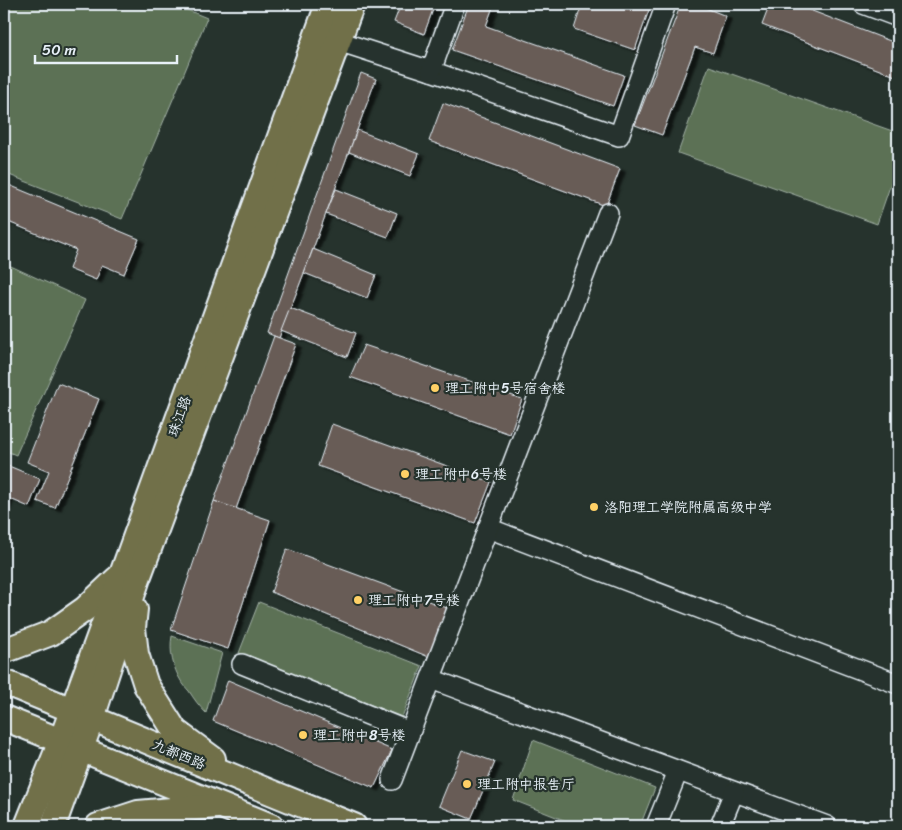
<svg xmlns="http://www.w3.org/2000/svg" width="902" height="830" font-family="Sriracha,'LXGW WenKai TC',sans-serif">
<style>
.green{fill:#5c7154;stroke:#a2b1a6}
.building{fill:#685c56;stroke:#e8f1f8;filter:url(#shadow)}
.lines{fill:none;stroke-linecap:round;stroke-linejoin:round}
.minor-casing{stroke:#e8f1f8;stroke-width:22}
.major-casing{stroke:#e8f1f8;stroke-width:28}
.minor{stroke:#26332d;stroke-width:19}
.major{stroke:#71704a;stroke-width:24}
.poi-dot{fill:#ffd166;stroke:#26332d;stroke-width:2}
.labels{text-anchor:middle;stroke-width:4.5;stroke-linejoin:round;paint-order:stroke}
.poi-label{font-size:14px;fill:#e8f1f8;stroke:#26332d;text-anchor:start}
.street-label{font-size:14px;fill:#e8f1f8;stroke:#26332d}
</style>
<defs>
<filter id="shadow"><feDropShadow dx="5.5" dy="3" stdDeviation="1" flood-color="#0009"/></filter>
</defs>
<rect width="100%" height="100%" fill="#26332d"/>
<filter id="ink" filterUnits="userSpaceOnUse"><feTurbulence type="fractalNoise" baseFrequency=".02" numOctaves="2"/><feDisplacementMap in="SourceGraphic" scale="10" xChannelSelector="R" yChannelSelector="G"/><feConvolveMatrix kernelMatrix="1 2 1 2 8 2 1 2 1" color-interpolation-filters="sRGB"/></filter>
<g filter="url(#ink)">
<!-- green -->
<g class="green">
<path d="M 4,4 L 23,5 L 24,4 L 173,4 L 207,18 L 185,71 L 122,219 L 4,173 Z"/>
<path d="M 709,66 L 898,133 L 898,163 L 877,224 L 678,153 Z"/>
<path d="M 4,263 L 85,300 L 16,455 L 4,450 Z"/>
<path d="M 259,602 L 422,666 L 402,717 L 239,653 Z"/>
<path d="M 172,636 L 222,653 L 206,713 C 199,706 194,699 189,691 C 186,688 184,685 181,681 C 173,668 169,651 172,636 Z"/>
<path d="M 533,740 L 655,788 L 640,826 L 579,826 L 513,800 Z"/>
</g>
<!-- building -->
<g class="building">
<path d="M 401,4 L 435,4 L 424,34 L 394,22 Z"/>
<path d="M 469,4 L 494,4 L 486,26 L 624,75 L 613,106 L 452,50 Z"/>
<path d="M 582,4 L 651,4 L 635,50 L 574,29 Z"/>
<path d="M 681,4 L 707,4 L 706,8 L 726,16 L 713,53 L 695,47 L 662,135 L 635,125 Z"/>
<path d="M 770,4 L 794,4 L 898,44 L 898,77 L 762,25 Z"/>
<path d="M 361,73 L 376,79 L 304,273 L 279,338 L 267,333 Z"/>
<path d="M 443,103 L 620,169 L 606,206 L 429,141 Z"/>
<path d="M 357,130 L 419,154 L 410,176 L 349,152 Z"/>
<path d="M 4,183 L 139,239 L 124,274 L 102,265 L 96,280 L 69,269 L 76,250 L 6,221 L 4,227 Z"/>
<path d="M 336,189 L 397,213 L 388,237 L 326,214 Z"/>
<path d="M 313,249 L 376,275 L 367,298 L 304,273 Z"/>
<path d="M 290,308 L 356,333 L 347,357 L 281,331 Z"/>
<path d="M 274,336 L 296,344 L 236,509 L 214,501 Z"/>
<path d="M 364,345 L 522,399 L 510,434 L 350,377 Z"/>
<path d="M 58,383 L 99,399 L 55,508 L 37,501 L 49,471 L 27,462 Z"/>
<path d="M 332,424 L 491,482 L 475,523 L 318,466 Z"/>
<path d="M 4,464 L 40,479 L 29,507 L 8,498 L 4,509 Z"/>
<path d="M 214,501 L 270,520 L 228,649 L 171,630 Z"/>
<path d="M 287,549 L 447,608 L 429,657 L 271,592 Z"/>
<path d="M 228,680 L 392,750 L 374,788 L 213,721 Z"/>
<path d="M 462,750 L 495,762 L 471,819 L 439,806 Z"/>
</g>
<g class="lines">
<!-- minor casing -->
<g class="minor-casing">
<g id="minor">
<path d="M 863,4 L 898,17"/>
<path d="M 338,41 L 431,71 L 619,136 L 666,4"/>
<path d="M 431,71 L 455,4"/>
<path d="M 488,528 L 898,684"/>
<path d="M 242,664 L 410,732"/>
<path d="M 431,679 L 827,826"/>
<path d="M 392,780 L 608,213"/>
<path d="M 656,826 L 678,771"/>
<path d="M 720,826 L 734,792"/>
</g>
</g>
<!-- major casing -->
<g class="major-casing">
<g id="major">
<path d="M 135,609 L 133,628 L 136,654 L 146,685 L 175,731 L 213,759"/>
<path d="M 4,649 L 9,649 L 51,633 L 85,609 L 117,579"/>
<path d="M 4,682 C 121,730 237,779 354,826"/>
<path d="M 4,718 L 271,826"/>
<path d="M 27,826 L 61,741 L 122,574 L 328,4"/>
<path d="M 53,826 L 92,718 L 138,578 L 352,4"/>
<path d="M 98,826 L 138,813 L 217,806"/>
</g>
</g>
<!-- minor -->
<use href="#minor" class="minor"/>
<!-- major -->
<use href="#major" class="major"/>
</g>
</g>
<!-- markers -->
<g class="poi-dot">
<circle cx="435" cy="388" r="5"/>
<circle cx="405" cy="474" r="5"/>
<circle cx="594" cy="507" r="5"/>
<circle cx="358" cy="600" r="5"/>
<circle cx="303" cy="735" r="5"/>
<circle cx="467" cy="784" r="5"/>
</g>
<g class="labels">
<!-- poi labels -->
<g class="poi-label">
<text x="445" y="393">理工附中5号宿舍楼</text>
<text x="415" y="479">理工附中6号楼</text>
<text x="604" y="512">洛阳理工学院附属高级中学</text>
<text x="368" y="605">理工附中7号楼</text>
<text x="313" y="740">理工附中8号楼</text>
<text x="477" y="789">理工附中报告厅</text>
</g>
<!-- street labels -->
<g class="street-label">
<text transform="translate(179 416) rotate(-70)" y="5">珠江路</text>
<text transform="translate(179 754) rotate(23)" y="5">九都西路</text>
</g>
</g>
<!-- margin -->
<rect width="902" height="830" fill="none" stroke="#26332d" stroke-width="20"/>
<rect x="10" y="10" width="882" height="810" fill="none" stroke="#e8f1f8" stroke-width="2" filter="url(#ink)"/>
<!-- scale -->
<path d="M35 55v8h142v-8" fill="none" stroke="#e8f1f8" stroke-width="2.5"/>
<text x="42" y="55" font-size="15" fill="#e8f1f8" stroke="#26332d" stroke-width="4" paint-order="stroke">50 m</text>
</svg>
